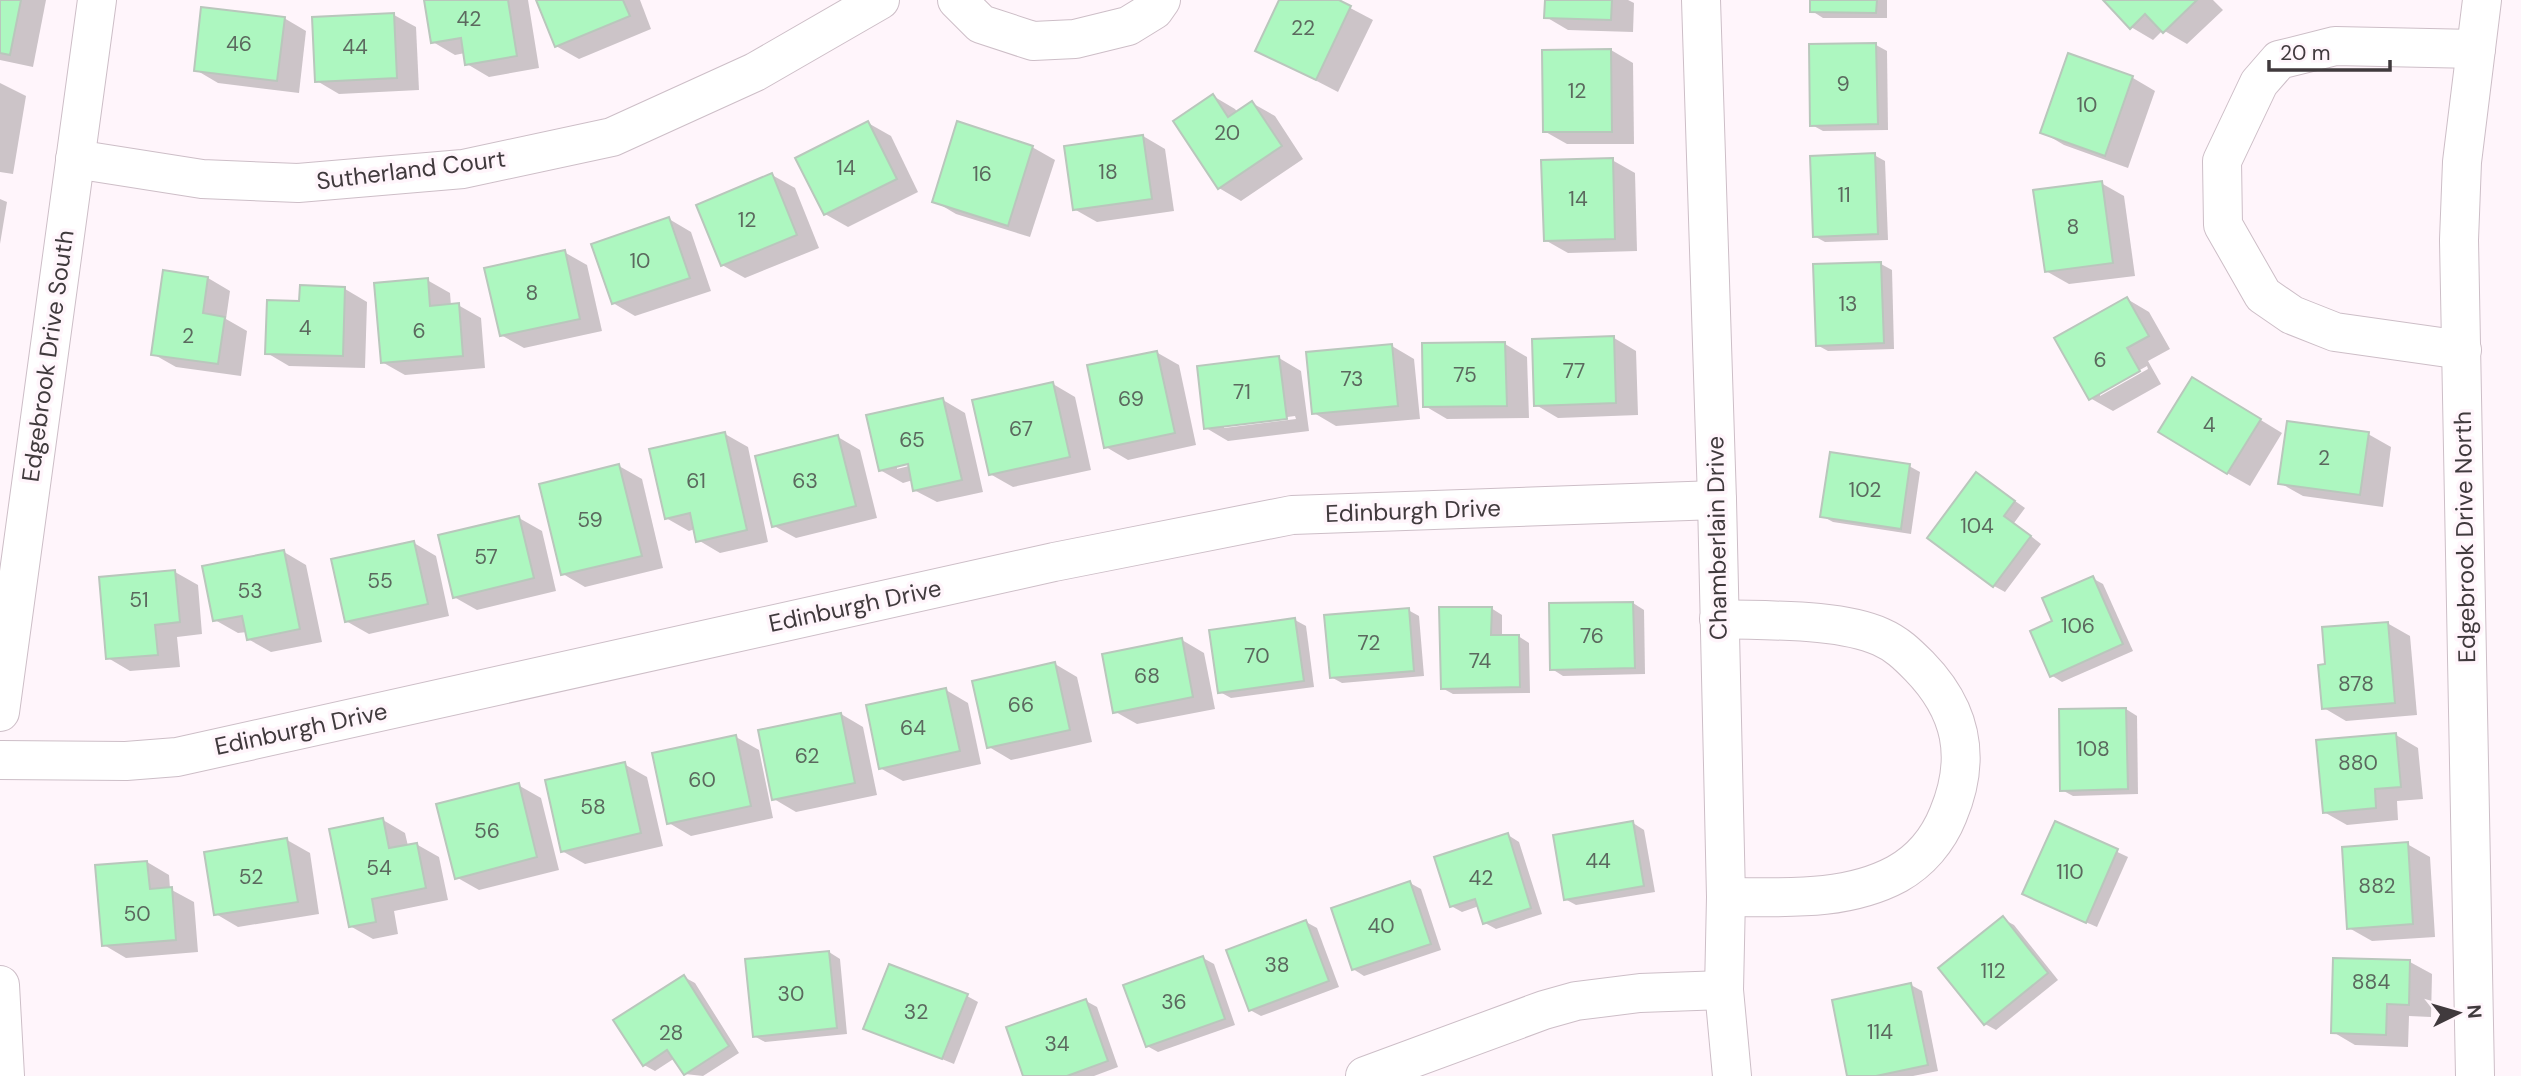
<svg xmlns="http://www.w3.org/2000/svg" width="2521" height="1076" font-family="'DM Sans',sans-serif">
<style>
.shadow{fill:#0003;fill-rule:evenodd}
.building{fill:#adf7c0;stroke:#b9c7bc;stroke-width:2}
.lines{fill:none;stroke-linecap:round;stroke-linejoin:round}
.minor-casing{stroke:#cdbec7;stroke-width:40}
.minor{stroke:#fff;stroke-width:38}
.labels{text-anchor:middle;stroke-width:7;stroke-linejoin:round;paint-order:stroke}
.number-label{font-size:21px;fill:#5b695e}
.street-label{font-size:24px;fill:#403a3d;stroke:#fff5fb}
</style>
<rect width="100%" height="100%" fill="#fff5fb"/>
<!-- shadow -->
<g class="shadow">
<path d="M 0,0 L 46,0 L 33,67 L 0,60 Z"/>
<path d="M 425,0 L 528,0 L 539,68 L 489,77 L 467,64 L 465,53 L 455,55 L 433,42 Z"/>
<path d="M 538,0 L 640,0 L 651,29 L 579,59 L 556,46 Z"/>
<path d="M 1281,0 L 1335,0 L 1373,20 L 1338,92 L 1257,50 Z"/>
<path d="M 1546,0 L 1628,0 L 1634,3 L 1633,32 L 1568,30 L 1546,17 Z"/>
<path d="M 1812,0 L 1887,0 L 1887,18 L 1823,18 L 1812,11 Z"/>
<path d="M 2105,0 L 2213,0 L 2223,10 L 2187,44 L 2163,30 L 2153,40 L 2131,27 Z"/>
<path d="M 394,15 L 416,27 L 419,90 L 339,94 L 317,81 Z"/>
<path d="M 284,18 L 306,31 L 299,93 L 218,83 L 196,70 Z"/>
<path d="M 1876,45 L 1887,51 L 1888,130 L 1823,131 L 1812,125 Z"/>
<path d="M 1611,50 L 1633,63 L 1634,144 L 1567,144 L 1544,131 Z"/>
<path d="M 2069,55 L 2133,78 L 2155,91 L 2128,168 L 2064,145 L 2042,132 Z"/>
<path d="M 0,83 L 26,96 L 13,174 L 0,172 Z"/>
<path d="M 1213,96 L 1235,109 L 1238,113 L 1252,103 L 1275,116 L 1303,159 L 1241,201 L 1219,188 Z"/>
<path d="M 868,123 L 891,136 L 918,192 L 848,227 L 825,214 Z"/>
<path d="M 1143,136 L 1165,149 L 1174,211 L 1097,222 L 1074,209 Z"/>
<path d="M 1032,147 L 1055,160 L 1030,237 L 956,214 L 934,201 Z"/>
<path d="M 1874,155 L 1885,161 L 1888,240 L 1825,242 L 1814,236 Z"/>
<path d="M 1612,160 L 1635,173 L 1637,251 L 1568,253 L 1545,240 Z"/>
<path d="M 772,175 L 795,188 L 819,248 L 745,278 L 722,265 Z"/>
<path d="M 2101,183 L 2124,196 L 2135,276 L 2069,284 L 2046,271 Z"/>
<path d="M 0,199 L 7,202 L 0,244 Z"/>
<path d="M 669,219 L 691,232 L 711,291 L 635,316 L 613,303 Z"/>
<path d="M 564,252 L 587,265 L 602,331 L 524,348 L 501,335 Z"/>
<path d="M 1881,264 L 1892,270 L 1894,349 L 1828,351 L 1817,345 Z"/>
<path d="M 208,278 L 230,291 L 226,319 L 247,331 L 241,376 L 176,367 L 153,354 Z"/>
<path d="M 427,280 L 450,293 L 451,306 L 458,305 L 481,318 L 485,368 L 405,375 L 382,362 Z"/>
<path d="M 345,289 L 367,302 L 365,368 L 289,366 L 267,353 L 301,303 Z"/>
<path d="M 2127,299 L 2149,312 L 2170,349 L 2148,361 L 2161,384 L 2113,411 L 2090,398 ZM 2147,366 L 2148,369 L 2100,396 L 2100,392 Z"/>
<path d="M 1614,338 L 1636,351 L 1638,415 L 1558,418 L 1536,405 Z"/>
<path d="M 1505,344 L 1527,357 L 1529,418 L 1447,419 L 1425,406 Z"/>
<path d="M 1392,346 L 1414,359 L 1420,419 L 1336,426 L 1314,413 Z"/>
<path d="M 1156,352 L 1179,365 L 1196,445 L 1128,460 L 1106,447 Z"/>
<path d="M 1279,358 L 1301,371 L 1309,431 L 1228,441 L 1206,428 ZM 1295,416 L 1296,419 L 1224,428 L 1224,425 Z"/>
<path d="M 1053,384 L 1075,397 L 1091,470 L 1013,487 L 990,474 Z"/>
<path d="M 2215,392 L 2282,433 L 2250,486 L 2227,473 Z"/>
<path d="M 943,400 L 965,413 L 983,492 L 937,502 L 914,490 L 913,480 L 903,483 L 880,470 ZM 916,461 L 917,464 L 897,469 L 897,465 Z"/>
<path d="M 725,434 L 748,447 L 768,542 L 720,553 L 698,540 L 695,529 L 689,531 L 666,518 Z"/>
<path d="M 2368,434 L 2391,447 L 2383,507 L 2303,496 L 2280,483 Z"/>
<path d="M 838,437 L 860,450 L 877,518 L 796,538 L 774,526 Z"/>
<path d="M 619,466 L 642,479 L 663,568 L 585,587 L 563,574 Z"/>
<path d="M 1909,466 L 1920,472 L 1911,534 L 1833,522 L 1822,516 Z"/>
<path d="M 1977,474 L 2025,508 L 2014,523 L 2041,544 L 2005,592 L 1994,586 Z"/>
<path d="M 519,518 L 542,531 L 556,591 L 477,610 L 454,597 Z"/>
<path d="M 414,543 L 436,556 L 449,616 L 369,634 L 346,621 Z"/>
<path d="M 284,552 L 306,565 L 322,642 L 271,652 L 248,639 L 247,632 L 238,633 L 215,620 Z"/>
<path d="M 175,572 L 198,585 L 202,634 L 177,637 L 180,667 L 130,671 L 108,658 Z"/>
<path d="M 2092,578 L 2103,584 L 2133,651 L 2062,682 L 2051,675 L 2054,621 Z"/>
<path d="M 1633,603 L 1644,610 L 1645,674 L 1563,676 L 1552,669 Z"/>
<path d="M 1491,608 L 1502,615 L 1502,637 L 1518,636 L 1529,643 L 1530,693 L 1453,694 L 1442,688 Z"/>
<path d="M 1408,610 L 1419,616 L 1424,676 L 1342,683 L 1331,677 Z"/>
<path d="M 1295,620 L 1306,626 L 1314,687 L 1231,698 L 1220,692 Z"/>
<path d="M 2387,623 L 2410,636 L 2417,715 L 2346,721 L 2324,708 L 2327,666 Z"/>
<path d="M 1182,640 L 1204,653 L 1215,709 L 1137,724 L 1114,711 Z"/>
<path d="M 1055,664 L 1077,677 L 1092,742 L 1011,760 L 989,747 Z"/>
<path d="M 946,690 L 968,703 L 981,764 L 903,781 L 880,768 Z"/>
<path d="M 2126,709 L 2137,716 L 2138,794 L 2073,796 L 2062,790 Z"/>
<path d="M 841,714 L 863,727 L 877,795 L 796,812 L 774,799 Z"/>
<path d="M 2396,735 L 2418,748 L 2423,799 L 2397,801 L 2398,820 L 2347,825 L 2324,812 Z"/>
<path d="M 736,737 L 759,750 L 773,818 L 691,836 L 669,823 Z"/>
<path d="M 624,764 L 647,777 L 663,846 L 585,864 L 562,851 Z"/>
<path d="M 518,785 L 541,798 L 559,870 L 479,890 L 456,877 Z"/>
<path d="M 383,820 L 405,833 L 408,846 L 416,844 L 439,857 L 448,900 L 394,911 L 398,934 L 373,939 L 350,926 Z"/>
<path d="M 1633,823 L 1644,830 L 1655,892 L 1576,905 L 1565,899 Z"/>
<path d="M 2056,823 L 2128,857 L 2097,927 L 2035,900 Z"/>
<path d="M 1508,835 L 1519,842 L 1542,914 L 1496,929 L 1485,923 L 1479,906 L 1462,912 L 1451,906 Z"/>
<path d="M 287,840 L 310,853 L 319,914 L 238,927 L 216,914 Z"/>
<path d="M 2407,844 L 2430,857 L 2435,937 L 2372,941 L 2349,928 Z"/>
<path d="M 147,862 L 169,875 L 170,889 L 194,902 L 198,952 L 126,958 L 104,945 Z"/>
<path d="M 1410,883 L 1421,889 L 1441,950 L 1364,976 L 1353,969 Z"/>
<path d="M 2003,919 L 2014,925 L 2058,980 L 1996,1030 L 1985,1024 Z"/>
<path d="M 1306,922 L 1317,928 L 1339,987 L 1261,1016 L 1250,1010 Z"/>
<path d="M 829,952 L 840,959 L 847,1034 L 765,1042 L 754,1036 Z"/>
<path d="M 1203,958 L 1214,964 L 1235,1025 L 1158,1052 L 1147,1046 Z"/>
<path d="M 2335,960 L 2410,962 L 2432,974 L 2431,1017 L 2409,1016 L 2408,1047 L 2355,1045 L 2333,1032 Z"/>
<path d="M 684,977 L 695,983 L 739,1053 L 703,1076 L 685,1074 L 675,1058 L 655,1071 L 644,1065 Z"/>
<path d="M 1911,985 L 1922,991 L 1938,1071 L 1913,1076 L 1849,1076 Z"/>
<path d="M 967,996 L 978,1002 L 954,1064 L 866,1028 Z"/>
<path d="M 1086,1001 L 1097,1007 L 1118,1067 L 1094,1076 L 1025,1076 Z"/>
</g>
<!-- building -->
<g class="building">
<path d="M 0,0 L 21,0 L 10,55 L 0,53 Z"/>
<path d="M 424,0 L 508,0 L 517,56 L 465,65 L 461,38 L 431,43 Z"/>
<path d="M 536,0 L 623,0 L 630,16 L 555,47 Z"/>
<path d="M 1279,0 L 1339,0 L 1351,6 L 1316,80 L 1255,51 Z"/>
<path d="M 1545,0 L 1612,0 L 1611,20 L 1544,18 Z"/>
<path d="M 1810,0 L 1877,0 L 1876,13 L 1810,12 Z"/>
<path d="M 2103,0 L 2197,0 L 2163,33 L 2145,14 L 2130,29 Z"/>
<path d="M 201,7 L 285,17 L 277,81 L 194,71 Z"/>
<path d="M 394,13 L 397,78 L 315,82 L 312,17 Z"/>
<path d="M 1876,43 L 1878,124 L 1810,126 L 1809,44 Z"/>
<path d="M 1611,49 L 1612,132 L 1543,132 L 1542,50 Z"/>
<path d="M 2068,53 L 2133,76 L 2105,156 L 2040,133 Z"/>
<path d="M 1213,94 L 1228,117 L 1252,101 L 1282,146 L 1218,189 L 1173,121 Z"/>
<path d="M 868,121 L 897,179 L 824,215 L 795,158 Z"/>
<path d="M 957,121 L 1033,146 L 1008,226 L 932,202 Z"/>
<path d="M 1143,135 L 1152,199 L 1073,210 L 1064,146 Z"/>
<path d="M 1875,153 L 1878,234 L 1813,237 L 1810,156 Z"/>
<path d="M 1613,158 L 1615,239 L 1544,241 L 1541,160 Z"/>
<path d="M 772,173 L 797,235 L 721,266 L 696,205 Z"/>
<path d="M 2102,181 L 2113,263 L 2045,272 L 2033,190 Z"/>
<path d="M 669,217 L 690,278 L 612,304 L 591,244 Z"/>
<path d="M 565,250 L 580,319 L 500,336 L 484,268 Z"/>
<path d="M 1881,262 L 1884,343 L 1816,346 L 1813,264 Z"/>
<path d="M 163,270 L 208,277 L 203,313 L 225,317 L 218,364 L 151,355 Z"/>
<path d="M 428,278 L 430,306 L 459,303 L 463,356 L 381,363 L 374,283 Z"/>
<path d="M 300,285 L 345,287 L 343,356 L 265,354 L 267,300 L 299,301 Z"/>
<path d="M 2127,297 L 2149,336 L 2127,348 L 2140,371 L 2089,400 L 2054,338 Z"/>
<path d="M 1614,336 L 1616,403 L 1534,406 L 1532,339 Z"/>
<path d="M 1505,342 L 1507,406 L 1423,407 L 1422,343 Z"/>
<path d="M 1392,344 L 1398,406 L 1312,414 L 1306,352 Z"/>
<path d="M 1157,351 L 1175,433 L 1104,448 L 1087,365 Z"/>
<path d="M 1279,356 L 1287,419 L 1204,429 L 1197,366 Z"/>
<path d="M 2192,377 L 2261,419 L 2227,474 L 2158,432 Z"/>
<path d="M 1053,382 L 1070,457 L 989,475 L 972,400 Z"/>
<path d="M 943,398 L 962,480 L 913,491 L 908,464 L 879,471 L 866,415 Z"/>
<path d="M 2287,421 L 2369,432 L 2360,495 L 2278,484 Z"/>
<path d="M 725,432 L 747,530 L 696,542 L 690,513 L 665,519 L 649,449 Z"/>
<path d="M 838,435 L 856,506 L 772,527 L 755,456 Z"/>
<path d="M 1830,452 L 1910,464 L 1901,529 L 1820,517 Z"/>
<path d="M 619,464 L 642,556 L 561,575 L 539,484 Z"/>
<path d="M 1976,472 L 2015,501 L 2004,516 L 2031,536 L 1993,587 L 1927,538 Z"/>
<path d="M 519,516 L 534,578 L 453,598 L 438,535 Z"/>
<path d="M 414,541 L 428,604 L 345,622 L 331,559 Z"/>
<path d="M 284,550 L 300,629 L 247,640 L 242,616 L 213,621 L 202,566 Z"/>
<path d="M 175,570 L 180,622 L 155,625 L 158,655 L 106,659 L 99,577 Z"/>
<path d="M 2093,576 L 2123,644 L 2050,677 L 2030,631 L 2052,621 L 2042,598 Z"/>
<path d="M 1633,602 L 1635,668 L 1550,670 L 1549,603 Z"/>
<path d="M 1439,607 L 1492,607 L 1491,635 L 1519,635 L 1520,687 L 1441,689 Z"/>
<path d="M 1409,608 L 1414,671 L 1330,678 L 1324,615 Z"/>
<path d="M 1295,618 L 1304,681 L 1218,693 L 1209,630 Z"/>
<path d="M 2388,622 L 2395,703 L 2322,709 L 2318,665 L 2325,664 L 2322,627 Z"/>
<path d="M 1182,638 L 1193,697 L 1113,713 L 1102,654 Z"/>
<path d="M 1055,662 L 1070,730 L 987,748 L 972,681 Z"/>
<path d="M 946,688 L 960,751 L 879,769 L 866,705 Z"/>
<path d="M 2126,708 L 2128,789 L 2060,791 L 2059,709 Z"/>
<path d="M 841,713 L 855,783 L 772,800 L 758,730 Z"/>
<path d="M 2396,733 L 2401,787 L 2375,789 L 2376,808 L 2323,813 L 2316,740 Z"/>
<path d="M 736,735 L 751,806 L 667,824 L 652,753 Z"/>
<path d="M 625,762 L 641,833 L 561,852 L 545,780 Z"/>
<path d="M 519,783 L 537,857 L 455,879 L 436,804 Z"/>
<path d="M 383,818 L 389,848 L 417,843 L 426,888 L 372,899 L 376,922 L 349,927 L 329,829 Z"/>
<path d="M 1633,821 L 1644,886 L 1564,900 L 1553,835 Z"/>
<path d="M 2055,821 L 2118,849 L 2086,923 L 2022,894 Z"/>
<path d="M 1508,833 L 1531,908 L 1483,924 L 1475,899 L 1450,907 L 1434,857 Z"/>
<path d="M 287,838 L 298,902 L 214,915 L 204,852 Z"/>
<path d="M 2408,842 L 2413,924 L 2347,929 L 2342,847 Z"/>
<path d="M 147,861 L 150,889 L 172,887 L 176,940 L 102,946 L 95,865 Z"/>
<path d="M 1410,881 L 1431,944 L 1352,970 L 1331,908 Z"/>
<path d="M 2003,916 L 2048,973 L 1984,1025 L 1938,968 Z"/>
<path d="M 1306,920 L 1329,981 L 1249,1011 L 1226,950 Z"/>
<path d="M 829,951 L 837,1028 L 753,1037 L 745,959 Z"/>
<path d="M 1203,956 L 1225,1019 L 1146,1047 L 1123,985 Z"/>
<path d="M 2333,958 L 2410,960 L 2409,1005 L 2387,1004 L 2386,1035 L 2331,1033 Z"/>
<path d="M 889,964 L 968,994 L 942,1059 L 863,1029 Z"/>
<path d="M 684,975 L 729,1046 L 684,1075 L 667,1050 L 643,1066 L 613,1020 Z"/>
<path d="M 1911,983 L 1928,1065 L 1876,1076 L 1847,1076 L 1832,1000 Z"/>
<path d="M 1086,999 L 1108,1061 L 1067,1076 L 1023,1076 L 1006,1027 Z"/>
</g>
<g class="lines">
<!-- minor casing -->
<g class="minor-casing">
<g id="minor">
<path d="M 957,0 L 981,24 L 1033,41 L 1075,39 L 1128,26 L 1154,10 L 1161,0"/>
<path d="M 1701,0 L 1717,500 L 1726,897 L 1724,990 L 1732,1076"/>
<path d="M 75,159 L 202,179 L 298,183 L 463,169 L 612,137 L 755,72 L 880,0"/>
<path d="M 2462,350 L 2335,332 L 2292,315 L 2263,295 L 2223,225 L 2222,161 L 2259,83 L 2279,60 L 2335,46 L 2476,49"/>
<path d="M 1719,619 C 1766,621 1839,618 1881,637 C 1897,644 1907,654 1919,666 C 1962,710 1972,758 1948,815 C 1938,840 1920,861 1897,874 C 1845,902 1783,897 1726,897"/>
<path d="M 0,712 L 97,0"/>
<path d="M 0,760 L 126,761 L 177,757 L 1054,562 L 1292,515 L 1717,500"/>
<path d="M 0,985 L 5,1076"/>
<path d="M 1365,1076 L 1544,1010 L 1576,1001 L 1640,993 L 1724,990"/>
<path d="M 2475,1076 L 2459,240 L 2462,162 L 2482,0"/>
</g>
</g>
<!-- minor -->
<use href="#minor" class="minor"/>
</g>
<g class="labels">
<!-- number labels -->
<g class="number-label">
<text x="469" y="26">42</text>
<text x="1303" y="35">22</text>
<text x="239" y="51">46</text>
<text x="355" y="54">44</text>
<text x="1843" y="91">9</text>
<text x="1577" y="98">12</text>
<text x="2087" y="112">10</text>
<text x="1227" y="140">20</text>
<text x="846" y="175">14</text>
<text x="1108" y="179">18</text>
<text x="982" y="181">16</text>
<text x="1844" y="202">11</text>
<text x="1578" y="206">14</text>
<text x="747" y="227">12</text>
<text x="2073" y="234">8</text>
<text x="640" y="268">10</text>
<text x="532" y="300">8</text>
<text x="1848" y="311">13</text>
<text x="305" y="335">4</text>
<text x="419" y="338">6</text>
<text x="188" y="343">2</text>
<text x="2100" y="367">6</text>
<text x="1574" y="378">77</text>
<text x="1465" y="382">75</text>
<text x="1352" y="386">73</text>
<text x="1242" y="399">71</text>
<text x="1131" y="406">69</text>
<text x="2209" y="432">4</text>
<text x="1021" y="436">67</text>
<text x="912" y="447">65</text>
<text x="2324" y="465">2</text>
<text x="696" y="488">61</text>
<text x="805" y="488">63</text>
<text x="1865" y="497">102</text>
<text x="590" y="527">59</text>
<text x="1977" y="533">104</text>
<text x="486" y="564">57</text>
<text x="380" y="588">55</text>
<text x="250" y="598">53</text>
<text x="139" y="607">51</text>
<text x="2078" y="633">106</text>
<text x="1592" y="643">76</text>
<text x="1369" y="650">72</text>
<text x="1257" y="663">70</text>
<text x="1480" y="668">74</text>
<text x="1147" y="683">68</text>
<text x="2356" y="691">878</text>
<text x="1021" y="712">66</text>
<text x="913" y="735">64</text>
<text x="2093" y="756">108</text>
<text x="807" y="763">62</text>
<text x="2358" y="770">880</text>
<text x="702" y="787">60</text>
<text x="593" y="814">58</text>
<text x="487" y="838">56</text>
<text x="1598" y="868">44</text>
<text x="379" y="875">54</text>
<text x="2070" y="879">110</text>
<text x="251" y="884">52</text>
<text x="1481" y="885">42</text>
<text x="2377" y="893">882</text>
<text x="137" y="921">50</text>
<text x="1381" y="933">40</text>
<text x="1277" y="972">38</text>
<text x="1993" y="978">112</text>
<text x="2371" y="989">884</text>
<text x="791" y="1001">30</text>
<text x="1174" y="1009">36</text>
<text x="916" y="1019">32</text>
<text x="1880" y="1039">114</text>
<text x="671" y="1040">28</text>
<text x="1057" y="1051">34</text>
</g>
<!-- street labels -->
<g class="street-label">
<text transform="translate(411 170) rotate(-7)" y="8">Sutherland Court</text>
<text transform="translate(48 356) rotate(-82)" y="8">Edgebrook Drive South</text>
<text transform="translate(1413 511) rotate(-2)" y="8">Edinburgh Drive</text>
<text transform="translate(2465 537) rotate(-91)" y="8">Edgebrook Drive North</text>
<text transform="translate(1717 538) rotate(-91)" y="8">Chamberlain Drive</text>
<text transform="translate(855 606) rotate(-12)" y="8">Edinburgh Drive</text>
<text transform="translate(301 729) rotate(-12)" y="8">Edinburgh Drive</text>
</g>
</g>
<!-- north arrow -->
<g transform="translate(2458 1013) rotate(85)" stroke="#fff5fb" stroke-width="5" paint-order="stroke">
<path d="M0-5L12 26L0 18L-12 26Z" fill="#403a3d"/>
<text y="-10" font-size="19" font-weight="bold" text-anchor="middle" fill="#403a3d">N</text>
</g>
<!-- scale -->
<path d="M2269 60v10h121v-10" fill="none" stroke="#403a3d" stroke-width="3.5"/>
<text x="2280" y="60" font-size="21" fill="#403a3d" stroke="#fff5fb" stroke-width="5" paint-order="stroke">20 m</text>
</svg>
